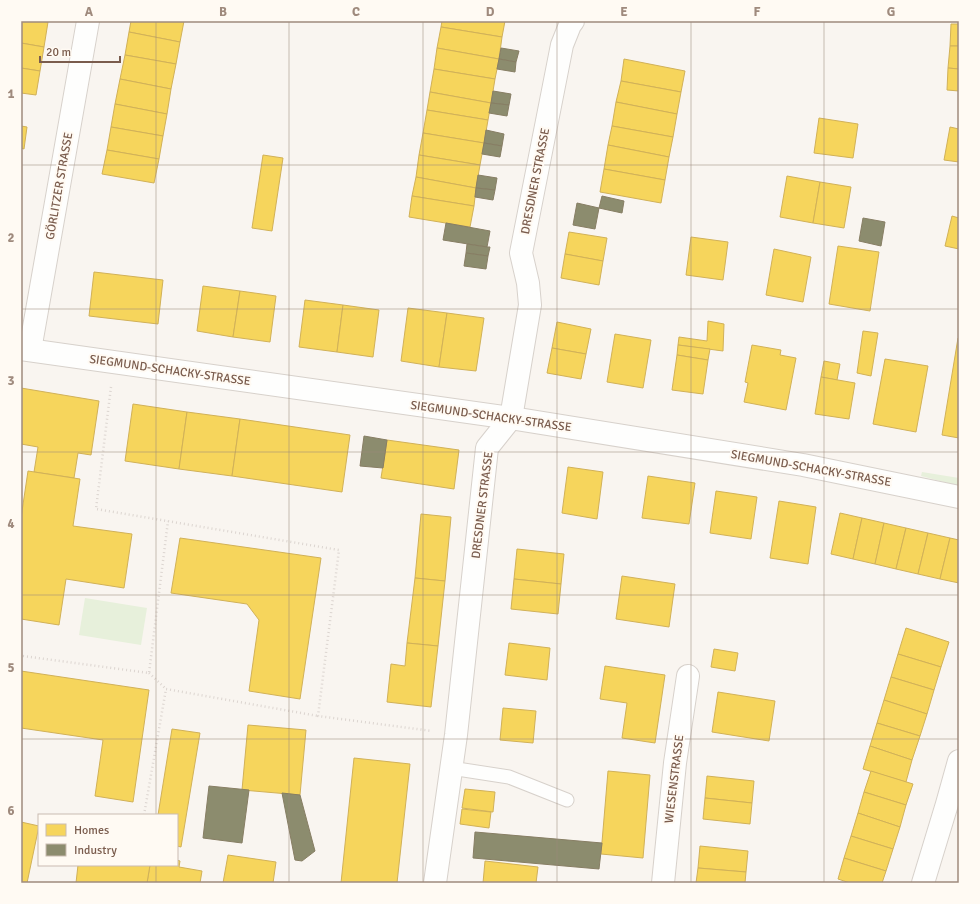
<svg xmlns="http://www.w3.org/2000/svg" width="980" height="904" font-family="Signika,sans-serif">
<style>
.green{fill:#e7f0db}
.homes{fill:#f6d55c;stroke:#d1b158}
.industry{fill:#8c8c6e;stroke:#877e64}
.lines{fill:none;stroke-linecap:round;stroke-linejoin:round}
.lane-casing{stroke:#d7d1cb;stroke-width:15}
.street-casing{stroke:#d7d1cb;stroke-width:24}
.path{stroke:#dcd5d0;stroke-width:2.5;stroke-dasharray:1 3;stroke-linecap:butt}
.lane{stroke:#fefefd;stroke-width:13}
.street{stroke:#fefefd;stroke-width:22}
.grid{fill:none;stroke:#9f8a7d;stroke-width:1;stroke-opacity:0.55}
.labels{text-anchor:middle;stroke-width:4;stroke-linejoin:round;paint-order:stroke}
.street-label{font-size:12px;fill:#7a5c4d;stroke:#fffaf3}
.neatline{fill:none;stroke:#9f8a7d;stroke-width:1.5}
.grid-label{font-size:13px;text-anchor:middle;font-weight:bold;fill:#9f8a7d}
</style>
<rect width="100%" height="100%" fill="#f9f5f0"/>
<!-- green -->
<g class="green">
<path d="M 922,472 L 959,478 L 959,486 L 921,476 Z"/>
<path d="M 85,598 L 147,608 L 141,645 L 79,635 Z"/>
</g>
<!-- homes -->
<g class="homes">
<path d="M 21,21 L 40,21 L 48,22 L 44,47 L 21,43 Z"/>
<path d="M 131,21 L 184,21 L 180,42 L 129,32 Z"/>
<path d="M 442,21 L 505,21 L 502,37 L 441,27 Z"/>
<path d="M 951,24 L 959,24 L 959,46 L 950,46 Z"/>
<path d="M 441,27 L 502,37 L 499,59 L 437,48 Z"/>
<path d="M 129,32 L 180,42 L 176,64 L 125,55 Z"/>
<path d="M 21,43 L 44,47 L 40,71 L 21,68 Z"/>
<path d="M 950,46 L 959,46 L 959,69 L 948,68 Z"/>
<path d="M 437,48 L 499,59 L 495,79 L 434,69 Z"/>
<path d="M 125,55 L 176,64 L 171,89 L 120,79 Z"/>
<path d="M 624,59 L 685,71 L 681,92 L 621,81 Z"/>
<path d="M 21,68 L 40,71 L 36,95 L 21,93 Z"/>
<path d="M 948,68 L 959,69 L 959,91 L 947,90 Z"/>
<path d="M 434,69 L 495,79 L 491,103 L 430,92 Z"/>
<path d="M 120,79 L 171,89 L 167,114 L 115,104 Z"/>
<path d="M 621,81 L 681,92 L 677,114 L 616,102 Z"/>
<path d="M 430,92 L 491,103 L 488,120 L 427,110 Z"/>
<path d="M 616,102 L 677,114 L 673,137 L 612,126 Z"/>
<path d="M 115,104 L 167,114 L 163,136 L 111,127 Z"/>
<path d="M 427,110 L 488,120 L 484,143 L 423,133 Z"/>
<path d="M 819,118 L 858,124 L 853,158 L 814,153 Z"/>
<path d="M 21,126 L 27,127 L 24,149 L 21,148 Z"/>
<path d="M 612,126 L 673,137 L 669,157 L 608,145 Z"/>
<path d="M 111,127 L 163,136 L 159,159 L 107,150 Z"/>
<path d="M 950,127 L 959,129 L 959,162 L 944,160 Z"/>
<path d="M 423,133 L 484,143 L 480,165 L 419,155 Z"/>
<path d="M 608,145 L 669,157 L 665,180 L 604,169 Z"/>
<path d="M 107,150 L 159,159 L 154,183 L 102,174 Z"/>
<path d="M 263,155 L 283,158 L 272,231 L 252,228 Z"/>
<path d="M 419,155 L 480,165 L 476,188 L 416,177 Z"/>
<path d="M 604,169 L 665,180 L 661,203 L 600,192 Z"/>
<path d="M 787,176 L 820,182 L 813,223 L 780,217 Z"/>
<path d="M 416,177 L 476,188 L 474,206 L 412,196 Z"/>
<path d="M 820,182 L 851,187 L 844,228 L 813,223 Z"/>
<path d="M 412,196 L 474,206 L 470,227 L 409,217 Z"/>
<path d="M 952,216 L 959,218 L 959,249 L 945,246 Z"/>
<path d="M 569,232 L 607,238 L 603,261 L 565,254 Z"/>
<path d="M 691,237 L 728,242 L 723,280 L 686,275 Z"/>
<path d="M 838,246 L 879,252 L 870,311 L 829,304 Z"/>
<path d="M 774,249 L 811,257 L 803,302 L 766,295 Z"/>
<path d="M 565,254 L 603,261 L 599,285 L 561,278 Z"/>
<path d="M 94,272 L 163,280 L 158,324 L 89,316 Z"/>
<path d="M 203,286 L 240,291 L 233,337 L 197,331 Z"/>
<path d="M 240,291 L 276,296 L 270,342 L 233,337 Z"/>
<path d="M 305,300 L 343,305 L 337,352 L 299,347 Z"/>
<path d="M 343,305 L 379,310 L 373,357 L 337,352 Z"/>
<path d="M 408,308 L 447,313 L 439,367 L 401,361 Z"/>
<path d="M 447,313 L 484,318 L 476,371 L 439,367 Z"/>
<path d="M 708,321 L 724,324 L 723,351 L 678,345 L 679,337 L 707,341 Z"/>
<path d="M 557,322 L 591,329 L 586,354 L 552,348 Z"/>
<path d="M 863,331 L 878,333 L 871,376 L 857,373 Z"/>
<path d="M 615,334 L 651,340 L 643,388 L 607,382 Z"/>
<path d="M 958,338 L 959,338 L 959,438 L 942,435 Z"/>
<path d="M 678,345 L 710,349 L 708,360 L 677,355 Z"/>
<path d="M 752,345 L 781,350 L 780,355 L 796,358 L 786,410 L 744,402 L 748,383 L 745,382 Z"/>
<path d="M 552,348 L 586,354 L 581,379 L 547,373 Z"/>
<path d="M 677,355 L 708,360 L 703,394 L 672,390 Z"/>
<path d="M 885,359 L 928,366 L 916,432 L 873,424 Z"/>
<path d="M 824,361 L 840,364 L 837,380 L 821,377 Z"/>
<path d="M 821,377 L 855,383 L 849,419 L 815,414 Z"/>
<path d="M 21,388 L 99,401 L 91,455 L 78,453 L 74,478 L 34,472 L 38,447 L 21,444 Z"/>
<path d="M 133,404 L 187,412 L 179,469 L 125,461 Z"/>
<path d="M 187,412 L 240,419 L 232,476 L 179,469 Z"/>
<path d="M 240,419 L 350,435 L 342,492 L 232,476 Z"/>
<path d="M 387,440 L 459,450 L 454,489 L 381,478 Z"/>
<path d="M 568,467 L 603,472 L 597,519 L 562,513 Z"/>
<path d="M 28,471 L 80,479 L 73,526 L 132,534 L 124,588 L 66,579 L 59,625 L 21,619 L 21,518 Z"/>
<path d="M 648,476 L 695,483 L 689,524 L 642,518 Z"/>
<path d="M 716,491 L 757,497 L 751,539 L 710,533 Z"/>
<path d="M 779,501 L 816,507 L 808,564 L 770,558 Z"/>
<path d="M 840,513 L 862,518 L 853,559 L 831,554 Z"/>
<path d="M 421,514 L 451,517 L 445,581 L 415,578 Z"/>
<path d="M 862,518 L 884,523 L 875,564 L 853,559 Z"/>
<path d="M 884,523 L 906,528 L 896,569 L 875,564 Z"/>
<path d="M 906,528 L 928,533 L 918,574 L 896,569 Z"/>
<path d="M 928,533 L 950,538 L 940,579 L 918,574 Z"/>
<path d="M 180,538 L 321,558 L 300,699 L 249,691 L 259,620 L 247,604 L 171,593 Z"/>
<path d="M 950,538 L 959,540 L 959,583 L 940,579 Z"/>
<path d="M 517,549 L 564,554 L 561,584 L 514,579 Z"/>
<path d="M 622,576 L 675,584 L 669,627 L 616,619 Z"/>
<path d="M 415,578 L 445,581 L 438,646 L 407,643 Z"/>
<path d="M 514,579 L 561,584 L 558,614 L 511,609 Z"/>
<path d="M 906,628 L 949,642 L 941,667 L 898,654 Z"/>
<path d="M 407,643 L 438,646 L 431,707 L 387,702 L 391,664 L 405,666 Z"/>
<path d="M 509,643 L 550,648 L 547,680 L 505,675 Z"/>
<path d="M 714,649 L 738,653 L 735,671 L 711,667 Z"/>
<path d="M 898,654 L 941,667 L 934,690 L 891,677 Z"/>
<path d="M 605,666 L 665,675 L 655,743 L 622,738 L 627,703 L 600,699 Z"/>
<path d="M 21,671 L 149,690 L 133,802 L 95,796 L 103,740 L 21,728 Z"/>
<path d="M 891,677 L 934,690 L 927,714 L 884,700 Z"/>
<path d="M 718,692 L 775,701 L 769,741 L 712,732 Z"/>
<path d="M 884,700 L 927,714 L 920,736 L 877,723 Z"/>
<path d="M 503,708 L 536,711 L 533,743 L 500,740 Z"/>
<path d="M 877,723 L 920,736 L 912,760 L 870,746 Z"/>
<path d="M 248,725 L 306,730 L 300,795 L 242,790 Z"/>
<path d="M 172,729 L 200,733 L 181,847 L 177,846 L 177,815 L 158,815 Z"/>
<path d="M 870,746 L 912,760 L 906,782 L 863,769 Z"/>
<path d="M 354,758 L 410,764 L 397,883 L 341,883 Z"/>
<path d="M 608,771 L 650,775 L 643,858 L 601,854 Z"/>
<path d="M 871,771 L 913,784 L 906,805 L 864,792 Z"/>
<path d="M 707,776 L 754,781 L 752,803 L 705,798 Z"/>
<path d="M 465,789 L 495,792 L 493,812 L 462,808 Z"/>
<path d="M 864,792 L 906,805 L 900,827 L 858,813 Z"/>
<path d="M 705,798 L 752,803 L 750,824 L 703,819 Z"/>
<path d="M 462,809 L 491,812 L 489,828 L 460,824 Z"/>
<path d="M 858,813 L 900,827 L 893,849 L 851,836 Z"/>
<path d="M 21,822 L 39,826 L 27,883 L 21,883 Z"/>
<path d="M 851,836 L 893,849 L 886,871 L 844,858 Z"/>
<path d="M 700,846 L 748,851 L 746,872 L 698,868 Z"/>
<path d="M 228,855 L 276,862 L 273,883 L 223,883 Z"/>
<path d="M 844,858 L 886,871 L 882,883 L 850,883 L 838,879 Z"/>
<path d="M 177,860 L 180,861 L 179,867 L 202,871 L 200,883 L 147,883 L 150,865 L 177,865 Z"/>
<path d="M 485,861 L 538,867 L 536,883 L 483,883 Z"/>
<path d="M 78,865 L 150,865 L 147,883 L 76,883 Z"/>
<path d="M 698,868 L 746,872 L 745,883 L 696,883 Z"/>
</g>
<!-- industry -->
<g class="industry">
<path d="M 501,48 L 519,51 L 516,62 L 499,59 Z"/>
<path d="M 499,59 L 516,62 L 515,72 L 497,69 Z"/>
<path d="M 493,91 L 511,94 L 509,105 L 491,103 Z"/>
<path d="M 491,103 L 509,105 L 507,116 L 489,113 Z"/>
<path d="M 486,130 L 504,134 L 502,146 L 484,143 Z"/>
<path d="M 484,143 L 502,146 L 500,157 L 482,154 Z"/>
<path d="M 478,175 L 497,178 L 495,190 L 476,188 Z"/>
<path d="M 476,188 L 495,190 L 493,200 L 475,197 Z"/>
<path d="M 602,196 L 624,201 L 622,213 L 599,208 Z"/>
<path d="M 577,203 L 599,208 L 595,229 L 573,225 Z"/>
<path d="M 863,218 L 885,222 L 881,246 L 859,241 Z"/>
<path d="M 446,223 L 490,231 L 487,247 L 443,240 Z"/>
<path d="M 467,244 L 487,247 L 490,247 L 488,256 L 466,253 Z"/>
<path d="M 466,253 L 488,256 L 486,269 L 464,266 Z"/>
<path d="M 364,436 L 387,440 L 383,468 L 360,466 Z"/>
<path d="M 209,786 L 249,790 L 242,843 L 203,838 Z"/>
<path d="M 282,793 L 300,795 L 315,851 L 302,861 L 295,860 Z"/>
<path d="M 475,832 L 602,843 L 599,869 L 473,858 Z"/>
</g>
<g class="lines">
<!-- lane casing -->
<g class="lane-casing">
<path id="lane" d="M 451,768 L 509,777 L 567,800"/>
</g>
<!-- street casing -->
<g class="street-casing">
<g id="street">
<path d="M 21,349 L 511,418 L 803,465 L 959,497"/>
<path d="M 30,350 L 88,21"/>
<path d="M 435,883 L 456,735 L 487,448 L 511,418 L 530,305 L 528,283 L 521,253 L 562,45 L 570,25 L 573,21"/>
<path d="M 663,883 L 675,763 L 688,676"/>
<path d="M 923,883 L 947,804 L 959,761"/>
</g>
</g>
<!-- path -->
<g class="path">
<path d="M 111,387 L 96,509 L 339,550 L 318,716 L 432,731"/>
<path d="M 23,656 L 149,673 L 168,521"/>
<path d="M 149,673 L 166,689"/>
<path d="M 144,815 L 166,689 L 318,716"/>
</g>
<!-- lane -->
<use href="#lane" class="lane"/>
<!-- street -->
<use href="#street" class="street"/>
</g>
<!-- grid -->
<path class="grid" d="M 156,21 L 156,815M 289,21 L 289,883M 423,21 L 423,883M 557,21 L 557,883M 691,21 L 691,883M 824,21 L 824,883M 21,165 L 959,165M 21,309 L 959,309M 21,452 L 959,452M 21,595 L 959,595M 21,739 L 959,739M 156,865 L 156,883"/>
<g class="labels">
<!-- street labels -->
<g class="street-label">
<text transform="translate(535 181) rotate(-79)" y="4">DRESDNER STRASSE</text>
<text transform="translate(59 186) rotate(-80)" y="4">GÖRLITZER STRASSE</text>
<text transform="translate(170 370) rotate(8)" y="4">SIEGMUND-SCHACKY-STRASSE</text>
<text transform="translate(491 416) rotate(8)" y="4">SIEGMUND-SCHACKY-STRASSE</text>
<text transform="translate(811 468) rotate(10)" y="4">SIEGMUND-SCHACKY-STRASSE</text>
<text transform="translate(482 505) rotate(-83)" y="4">DRESDNER STRASSE</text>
<text transform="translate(674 779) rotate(-83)" y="4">WIESENSTRASSE</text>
</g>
</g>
<!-- border -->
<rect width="980" height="904" fill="none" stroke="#fffaf3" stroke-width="44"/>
<!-- legend -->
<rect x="38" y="814" width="140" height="52" fill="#fffaf3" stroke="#cabbb1"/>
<rect x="46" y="824" width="20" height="12" fill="#f6d55c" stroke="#cabbb1"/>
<text x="74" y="834" font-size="12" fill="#7a5c4d">Homes</text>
<rect x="46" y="844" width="20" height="12" fill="#8c8c6e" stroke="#cabbb1"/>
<text x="74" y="854" font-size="12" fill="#7a5c4d">Industry</text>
<!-- scale -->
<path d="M40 56v6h80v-6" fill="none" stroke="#7a5c4d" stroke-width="2"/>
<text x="46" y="56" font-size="12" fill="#7a5c4d" stroke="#fffaf3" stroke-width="3" paint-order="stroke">20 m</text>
<rect x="22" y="22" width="936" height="860" class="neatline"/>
<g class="grid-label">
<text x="89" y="16">A</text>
<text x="223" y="16">B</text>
<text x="356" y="16">C</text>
<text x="490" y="16">D</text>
<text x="624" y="16">E</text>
<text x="757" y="16">F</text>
<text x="891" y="16">G</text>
<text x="11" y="98">1</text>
<text x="11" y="242">2</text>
<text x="11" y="385">3</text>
<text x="11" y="528">4</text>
<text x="11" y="672">5</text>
<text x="11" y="815">6</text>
</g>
</svg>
